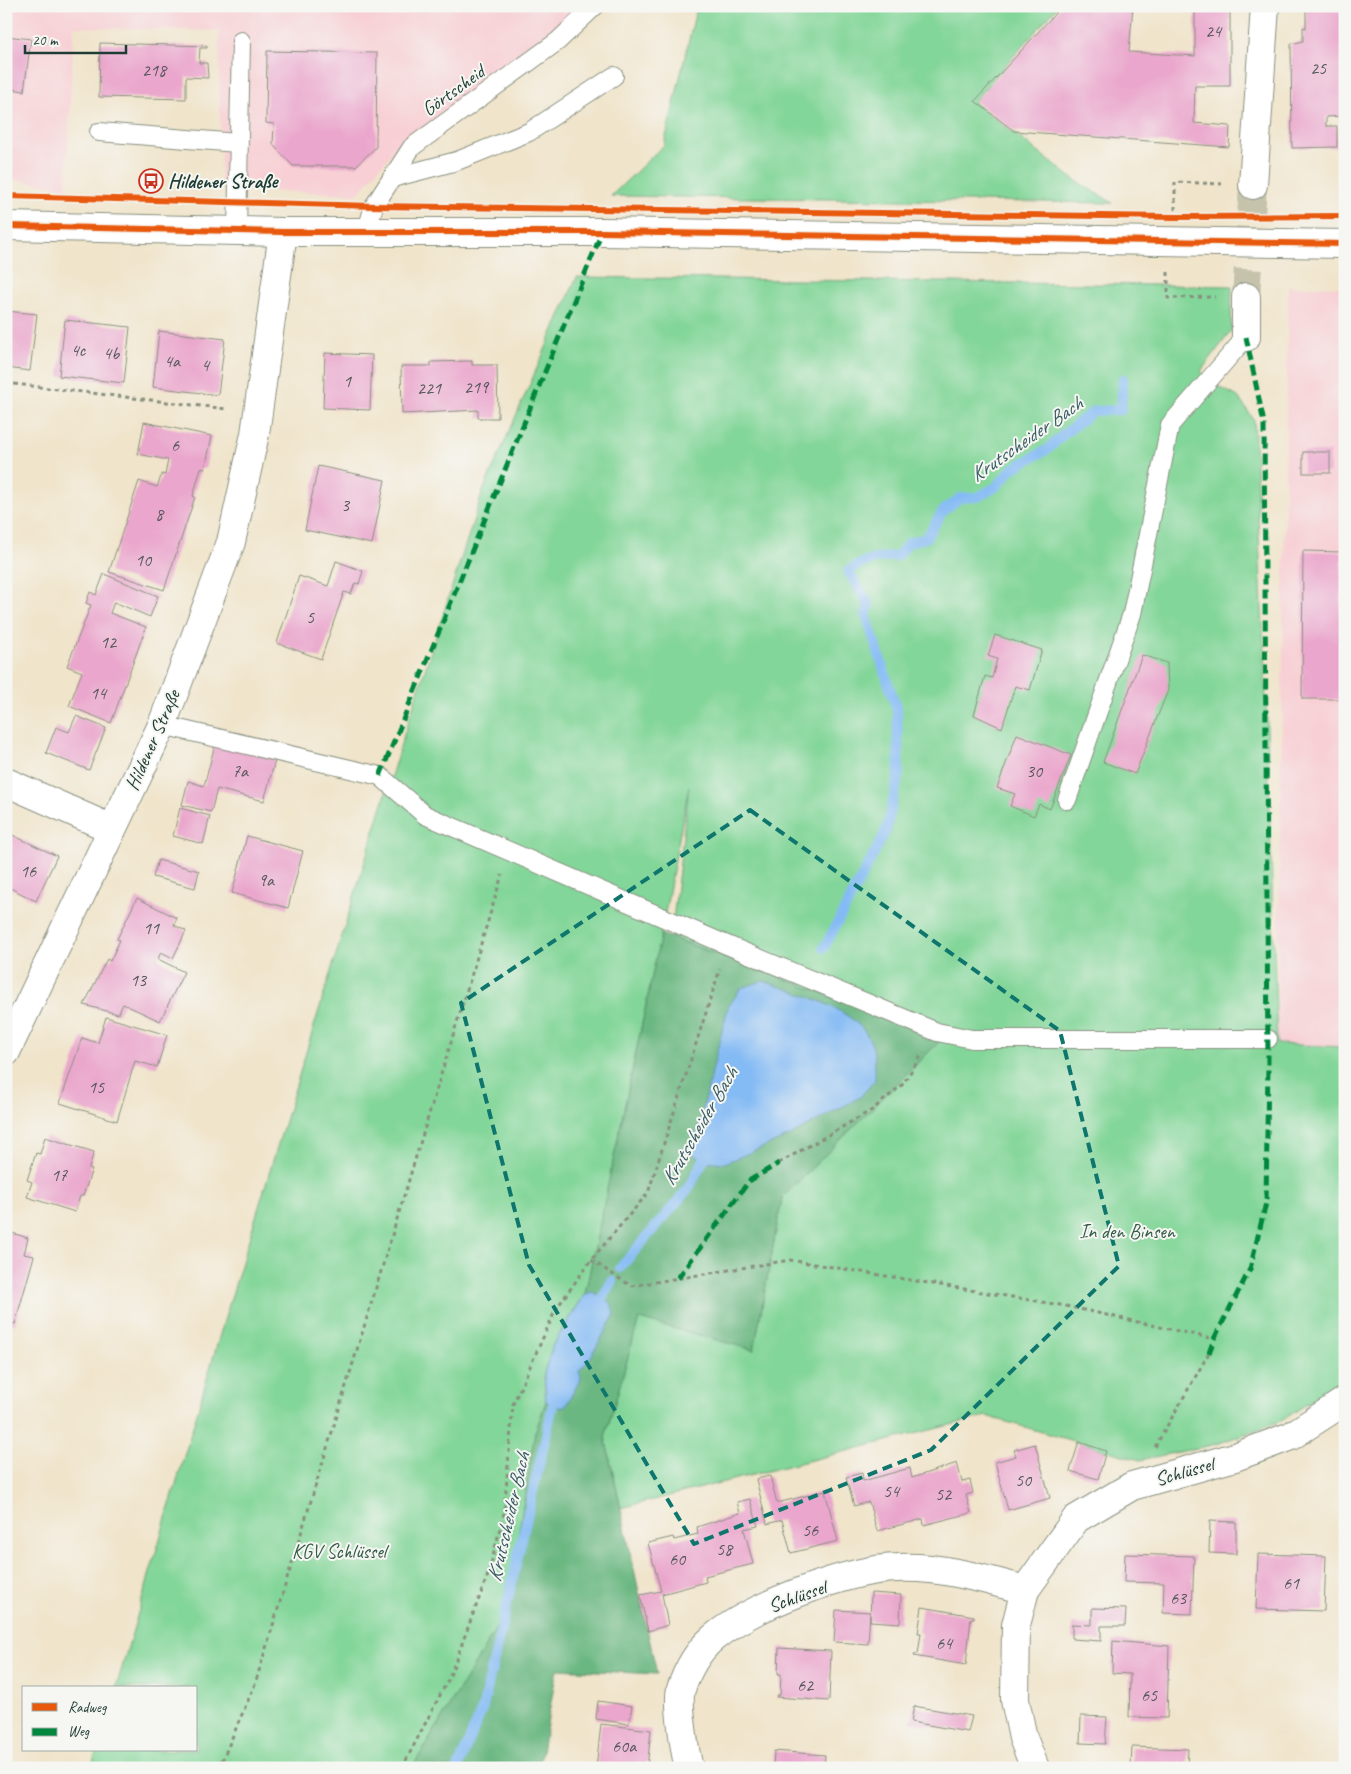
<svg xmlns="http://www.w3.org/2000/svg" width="1351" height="1774" font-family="Caveat,sans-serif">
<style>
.built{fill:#f7cfd4}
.green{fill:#83d699;stroke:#518a66}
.forest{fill:#6ab781;stroke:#447a5a}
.water{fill:#85bbf4;stroke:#527c94}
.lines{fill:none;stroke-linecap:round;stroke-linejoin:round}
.stream{stroke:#85bbf4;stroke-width:10}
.building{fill:#eaa6cc}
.street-tunnel{stroke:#c6c3ac;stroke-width:28;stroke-dasharray:28 14;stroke-linecap:butt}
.lane-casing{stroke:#88907f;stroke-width:20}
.street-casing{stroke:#88907f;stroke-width:30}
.primary-casing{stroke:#88907f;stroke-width:30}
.path{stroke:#88907f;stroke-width:3;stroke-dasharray:4 4;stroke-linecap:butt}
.lane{stroke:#fff;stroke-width:18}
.street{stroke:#fff;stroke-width:28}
.primary{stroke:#fff;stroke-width:28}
.quiet{stroke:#00873e;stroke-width:5;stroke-dasharray:10 5;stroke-linecap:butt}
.cycleway-casing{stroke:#f6f6f2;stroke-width:9}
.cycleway{stroke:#e8590c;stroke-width:6}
.marked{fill:none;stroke:#0f766e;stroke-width:4;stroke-dasharray:10 6;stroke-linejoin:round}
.labels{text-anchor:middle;stroke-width:4;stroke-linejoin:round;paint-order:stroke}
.number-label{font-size:18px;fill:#52575a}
.street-label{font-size:20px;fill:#1f3d34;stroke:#f6f6f2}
.poi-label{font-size:20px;font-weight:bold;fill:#1f3d34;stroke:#f6f6f2;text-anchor:start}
.park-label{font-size:20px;fill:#335c48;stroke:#f6f6f2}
.water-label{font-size:21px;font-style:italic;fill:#385c64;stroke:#f6f6f2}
</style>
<rect width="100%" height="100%" fill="#f6f6f2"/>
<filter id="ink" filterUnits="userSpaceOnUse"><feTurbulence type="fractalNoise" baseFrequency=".02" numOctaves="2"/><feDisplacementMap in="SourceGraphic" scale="10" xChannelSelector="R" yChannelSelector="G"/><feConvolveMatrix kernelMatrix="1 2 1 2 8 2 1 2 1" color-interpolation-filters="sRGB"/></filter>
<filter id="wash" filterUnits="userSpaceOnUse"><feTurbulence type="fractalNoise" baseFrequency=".0096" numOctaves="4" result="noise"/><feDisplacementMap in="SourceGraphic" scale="20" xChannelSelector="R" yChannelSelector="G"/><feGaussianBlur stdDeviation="1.12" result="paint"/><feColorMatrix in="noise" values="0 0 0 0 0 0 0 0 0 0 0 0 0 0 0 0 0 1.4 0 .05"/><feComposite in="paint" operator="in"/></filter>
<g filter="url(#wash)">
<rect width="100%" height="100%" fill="#f0e4ca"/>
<!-- built -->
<g class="built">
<path d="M 6,6 L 590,6 L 505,79 L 400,143 L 358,194 L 221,189 L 219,31 L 74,27 L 66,188 L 6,178 Z"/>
<path d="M 1288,286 L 1345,287 L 1345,1047 L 1277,1044 Z"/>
</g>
<!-- green -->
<g class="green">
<path d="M 697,6 L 1058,6 L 973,102 L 1073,179 L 1113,203 L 611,196 L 664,145 Z"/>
<path d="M 577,277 L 1232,286 L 1231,331 L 1201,371 L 1214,384 L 1238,397 L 1254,420 L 1267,723 L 1277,1044 L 1345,1047 L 1345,1372 L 1334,1385 L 1283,1420 L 1217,1444 L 1140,1460 L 986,1416 L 621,1508 L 605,1437 L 639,1318 L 754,1350 L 782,1198 L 943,1037 L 671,937 L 689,786 L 661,934 L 585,1294 L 553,1345 L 545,1373 L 546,1402 L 535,1433 L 506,1612 L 412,1768 L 91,1768 L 97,1750 L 196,1750 L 196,1688 L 116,1688 L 221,1331 L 311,1036 L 401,744 L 483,491 Z"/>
</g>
<!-- forest -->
<path class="forest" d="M 661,934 L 944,1037 L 782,1198 L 754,1350 L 639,1319 L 605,1437 L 657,1674 L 557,1669 L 539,1768 L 412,1768 L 506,1612 L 535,1433 L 546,1402 L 544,1373 L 553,1345 L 585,1294 Z"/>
<!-- water -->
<g class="water">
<path d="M 763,981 C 794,992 849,1006 867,1035 C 876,1048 875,1065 875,1080 L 860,1097 L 790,1136 L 725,1163 L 703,1161 L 692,1153 L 728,1007 L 741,988 Z"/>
<path d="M 593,1292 L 611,1303 L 615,1314 L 589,1360 L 579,1371 L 581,1378 L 567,1404 L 562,1408 L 546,1402 L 544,1373 L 553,1345 L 585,1294 Z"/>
</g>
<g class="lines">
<!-- stream -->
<g class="stream">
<path d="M 824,948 L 886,831 L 899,774 L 897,710 L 866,615 L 869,605 L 848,571 C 864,560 879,557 898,556 L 909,542 L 926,538 L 943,511 L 960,498 L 978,497 L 996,487 L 1012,469 L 1048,449 L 1064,434 L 1094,411 L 1121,410 L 1123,379"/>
<path d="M 620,1268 L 689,1188 L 709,1150"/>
<path d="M 596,1309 L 612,1281"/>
<path d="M 458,1768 L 483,1707 L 553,1405 L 558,1393"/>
</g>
</g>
<g id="blocks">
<!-- building -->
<g class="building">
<path d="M 1062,6 L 1133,6 L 1129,52 L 1195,56 L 1195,6 L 1230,6 L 1230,86 L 1195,86 L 1194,123 L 1230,126 L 1229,147 L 1014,131 L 975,101 Z"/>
<path d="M 1306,6 L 1345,6 L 1345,116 L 1326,117 L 1326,126 L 1337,126 L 1337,147 L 1292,148 L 1291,44 L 1303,41 L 1303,27 L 1306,28 Z"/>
<path d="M 6,36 L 31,39 L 24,91 L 6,88 Z"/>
<path d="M 100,43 L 207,46 L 207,48 L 200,48 L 199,63 L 207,63 L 208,78 L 186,77 L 186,99 L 99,97 Z"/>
<path d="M 267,51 L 377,53 L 376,147 L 356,166 L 293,166 L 273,145 L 274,124 L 266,123 Z"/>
<path d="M 6,311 L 37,314 L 30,371 L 6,368 Z"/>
<path d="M 65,320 L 130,327 L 124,383 L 59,376 Z"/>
<path d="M 159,331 L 225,339 L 218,395 L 153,387 Z"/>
<path d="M 325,353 L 372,355 L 370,410 L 323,408 Z"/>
<path d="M 472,361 L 472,365 L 497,365 L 498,418 L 478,418 L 478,410 L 402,414 L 401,366 L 431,366 L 431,362 Z"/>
<path d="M 144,422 L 212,436 L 205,469 L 201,468 L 193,496 L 195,497 L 164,590 L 109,572 L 139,481 L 157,487 L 162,474 L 165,475 L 168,460 L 138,454 Z"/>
<rect x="1303" y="452" width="27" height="21"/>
<path d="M 318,466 L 385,480 L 372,544 L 305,530 Z"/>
<path d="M 1303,551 L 1342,552 L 1340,699 L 1302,699 Z"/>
<path d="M 336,561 L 363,571 L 359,584 L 355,583 L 351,594 L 344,592 L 321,659 L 277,643 L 299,576 L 328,586 Z"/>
<path d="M 104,574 L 158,596 L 150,617 L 114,602 L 110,613 L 146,627 L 111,723 L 69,706 L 82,672 L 67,666 L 91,605 L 86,603 L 90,592 L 96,595 Z"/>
<path d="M 995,635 L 1042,650 L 1030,690 L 1015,686 L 1002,728 L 974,715 L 985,676 L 992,678 L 997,659 L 988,656 Z"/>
<path d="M 1142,655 L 1167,663 L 1168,690 L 1135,774 L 1103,762 Z"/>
<path d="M 76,716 L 106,728 L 89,770 L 46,753 L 56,727 L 69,732 Z"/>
<path d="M 1017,734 L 1071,755 L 1050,809 L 1039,804 L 1034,816 L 1010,806 L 1015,794 L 997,788 Z"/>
<path d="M 216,741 L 276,757 L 264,801 L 217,789 L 211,812 L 182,805 L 188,781 L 204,786 Z"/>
<path d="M 180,808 L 210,816 L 203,844 L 173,836 Z"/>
<path d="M 6,832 L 57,856 L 36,901 L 6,886 Z"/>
<path d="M 247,836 L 303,851 L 288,908 L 232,893 Z"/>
<path d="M 158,860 L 199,871 L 195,888 L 153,877 Z"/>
<path d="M 137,898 L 177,918 L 174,925 L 186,931 L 173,958 L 161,952 L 158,959 L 184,972 L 160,1021 L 123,1004 L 118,1014 L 84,1005 L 107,959 L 110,961 L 120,940 L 117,939 Z"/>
<path d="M 106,1017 L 167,1035 L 157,1067 L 135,1061 L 117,1121 L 60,1103 L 82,1038 L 98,1043 Z"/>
<path d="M 45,1137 L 94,1152 L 89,1168 L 92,1169 L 83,1196 L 80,1196 L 75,1212 L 27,1197 L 32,1182 L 27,1180 L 36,1153 L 40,1154 Z"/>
<path d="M 6,1231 L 28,1238 L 24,1254 L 34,1256 L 15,1324 L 6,1322 Z"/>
<path d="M 1079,1442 L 1106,1451 L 1098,1479 L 1070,1471 Z"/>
<path d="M 1035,1444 L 1050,1498 L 1008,1510 L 995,1462 L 1016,1456 L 1014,1450 Z"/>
<path d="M 957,1463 L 962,1482 L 970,1480 L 973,1493 L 966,1495 L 971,1513 L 924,1525 L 923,1519 L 877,1531 L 869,1502 L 854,1506 L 846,1477 L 862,1473 L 863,1481 L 910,1468 L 912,1478 Z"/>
<path d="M 770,1476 L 777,1503 L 825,1491 L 838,1541 L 791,1553 L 782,1520 L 767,1524 L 756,1479 Z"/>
<path d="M 750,1499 L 758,1526 L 744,1529 L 753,1564 L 705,1576 L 706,1582 L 662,1594 L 668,1625 L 648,1631 L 640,1595 L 661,1591 L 648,1543 L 673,1537 L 674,1540 L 698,1534 L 697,1527 L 740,1513 L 737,1502 Z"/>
<path d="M 1210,1521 L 1236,1522 L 1236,1554 L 1209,1553 Z"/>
<path d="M 1125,1554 L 1194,1556 L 1192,1614 L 1163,1613 L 1164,1583 L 1124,1582 Z"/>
<path d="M 1258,1554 L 1326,1556 L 1324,1611 L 1256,1609 Z"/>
<path d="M 871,1593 L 901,1595 L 900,1623 L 870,1621 Z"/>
<path d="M 922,1607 L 974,1616 L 974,1618 L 971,1618 L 966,1665 L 914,1656 L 915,1654 L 918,1654 L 921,1633 L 918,1633 Z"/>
<path d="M 1092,1608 L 1126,1609 L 1125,1626 L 1101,1626 L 1101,1641 L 1072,1639 L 1072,1624 L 1092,1625 Z"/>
<path d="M 836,1610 L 870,1612 L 868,1644 L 834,1642 Z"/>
<path d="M 1113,1641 L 1169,1646 L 1167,1718 L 1129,1717 L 1130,1674 L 1112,1673 Z"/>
<path d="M 779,1648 L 831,1651 L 829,1701 L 776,1697 L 777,1695 L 780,1695 L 781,1674 L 778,1674 Z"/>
<path d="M 1341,1700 L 1345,1700 L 1345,1722 L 1340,1721 Z"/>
<path d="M 598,1701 L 632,1706 L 629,1724 L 596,1719 Z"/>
<path d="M 914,1706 L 972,1716 L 968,1732 L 911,1722 Z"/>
<path d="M 1081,1716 L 1107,1717 L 1105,1744 L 1080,1743 Z"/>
<path d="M 601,1724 L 651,1730 L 647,1768 L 596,1768 Z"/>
<path d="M 1132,1747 L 1188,1749 L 1187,1768 L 1131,1768 Z"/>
<path d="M 774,1751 L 825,1755 L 824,1768 L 773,1768 Z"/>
<rect x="713" y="1766" width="18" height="2"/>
</g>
</g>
</g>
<g filter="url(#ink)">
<use href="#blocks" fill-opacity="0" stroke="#88907f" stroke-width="1"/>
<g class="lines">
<!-- street-tunnel -->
<path class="street-tunnel" d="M 1246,297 L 1253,185"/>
<!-- lane casing -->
<g class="lane-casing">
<g id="lane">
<path d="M 99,132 L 238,143"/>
<path d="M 392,178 L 457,161 L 529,132 L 614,76"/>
<path d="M 237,231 L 241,41"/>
<path d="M 366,233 L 374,206 L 412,147 L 558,41 L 595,6"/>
<path d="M 162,725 L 380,776 L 425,815 L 727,945 L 937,1032 L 972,1039 L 1268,1039"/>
<path d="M 1067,800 L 1132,614 L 1170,425 L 1246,337"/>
</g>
</g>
<!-- street casing -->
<g class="street-casing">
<g id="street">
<path d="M 1253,185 L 1265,6"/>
<path d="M 1246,297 L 1246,337"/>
<path d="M 6,782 L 112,829"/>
<path d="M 6,1052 L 162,725 L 231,542 L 255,434 L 283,232"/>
<path d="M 689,1768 C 685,1753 677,1702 681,1689 C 687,1671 698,1651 713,1638 C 751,1606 849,1569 898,1568 C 941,1566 984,1579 1025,1590"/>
<path d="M 1035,1768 L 1023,1738 L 1015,1700 L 1016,1625 L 1025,1590 L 1076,1519 L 1132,1486 L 1235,1457 L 1291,1436 L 1345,1401"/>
</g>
</g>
<!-- primary casing -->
<g class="primary-casing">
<path id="primary" d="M 6,226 L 283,232 L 602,232 L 1345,244"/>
</g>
<!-- path -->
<g class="path">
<path d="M 1175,210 L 1175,182 L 1222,184"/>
<path d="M 1168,272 L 1168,298 L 1215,297"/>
<path d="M 6,383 L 227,409"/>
<path d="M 779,1163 L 872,1110 L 902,1085 L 923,1053"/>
<path d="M 591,1260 L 631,1286 L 790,1260 L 1066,1306 L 1214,1339"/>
<path d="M 1155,1447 L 1209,1353"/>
<path d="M 219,1768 L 255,1684 L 502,875"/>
<path d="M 402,1768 L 449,1678 L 489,1572 L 504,1513 L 513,1404 L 556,1309 L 591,1260 L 648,1193 L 720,969"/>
</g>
<!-- lane -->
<use href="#lane" class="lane"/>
<!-- street -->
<use href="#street" class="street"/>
<!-- primary -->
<use href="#primary" class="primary"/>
<!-- quiet -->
<g class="quiet">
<path d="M 380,776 L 602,232"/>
<path d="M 678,1278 L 749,1181 L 779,1163"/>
<path d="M 1209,1353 L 1214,1339 L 1250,1269 L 1266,1203 L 1268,1064 L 1264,423 L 1246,337"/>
</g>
<!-- cycleway casing -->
<g class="cycleway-casing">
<g id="cycleway">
<path d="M 6,196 L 374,206 L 1175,217 L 1345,216"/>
<path d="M 6,226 L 283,232 L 602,232 L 1345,244"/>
</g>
</g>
<!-- cycleway -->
<use href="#cycleway" class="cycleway"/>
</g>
</g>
<!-- marked area -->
<path class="marked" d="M 750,810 L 1060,1031 L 1119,1266 L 931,1450 L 694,1544 L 529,1265 L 461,1003 Z"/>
<!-- icons -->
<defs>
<g id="bus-ring" transform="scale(1.25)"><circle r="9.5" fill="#f6f6f2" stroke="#c8321e" stroke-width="1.5"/><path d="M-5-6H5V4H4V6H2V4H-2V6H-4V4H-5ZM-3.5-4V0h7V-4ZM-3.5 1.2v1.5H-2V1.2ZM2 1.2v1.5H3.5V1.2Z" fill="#c8321e"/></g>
</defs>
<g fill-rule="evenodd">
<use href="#bus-ring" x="151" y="181"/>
</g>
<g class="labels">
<!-- number labels -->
<g class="number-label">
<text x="1213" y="37">24</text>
<text x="1318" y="74">25</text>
<text x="154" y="76">218</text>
<text x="78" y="356">4c</text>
<text x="111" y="359">4b</text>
<text x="172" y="367">4a</text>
<text x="205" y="371">4</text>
<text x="347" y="387">1</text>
<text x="476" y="393">219</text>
<text x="429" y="394">221</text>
<text x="175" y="451">6</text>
<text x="345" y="511">3</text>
<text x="159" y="520">8</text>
<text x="143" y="566">10</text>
<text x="310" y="623">5</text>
<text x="108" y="648">12</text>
<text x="98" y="699">14</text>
<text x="240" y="777">7a</text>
<text x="1034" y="777">30</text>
<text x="28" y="877">16</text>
<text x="266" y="886">9a</text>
<text x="151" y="934">11</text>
<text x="138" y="986">13</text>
<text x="96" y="1093">15</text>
<text x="59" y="1181">17</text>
<text x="1023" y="1486">50</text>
<text x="891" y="1497">54</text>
<text x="943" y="1500">52</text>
<text x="810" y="1536">56</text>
<text x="724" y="1555">58</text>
<text x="677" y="1565">60</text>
<text x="1291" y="1589">61</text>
<text x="1178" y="1604">63</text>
<text x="944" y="1649">64</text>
<text x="805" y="1691">62</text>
<text x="1149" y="1701">65</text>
<text x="624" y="1752">60a</text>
</g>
<!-- street labels -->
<g class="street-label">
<text transform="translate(453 90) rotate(-36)" y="7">Görtscheid</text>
<text transform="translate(152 740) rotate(-66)" y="7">Hildener Straße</text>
<text transform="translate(1184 1471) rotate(-16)" y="7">Schlüssel</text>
<text transform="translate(797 1596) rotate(-20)" y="7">Schlüssel</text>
</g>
<!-- poi labels -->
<g class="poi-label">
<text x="168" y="188">Hildener Straße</text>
</g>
<!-- park labels -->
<g class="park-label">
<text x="1127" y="1238">In den Binsen</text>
<text x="339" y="1558">KGV Schlüssel</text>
</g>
<!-- water labels -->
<g class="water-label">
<text transform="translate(1026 439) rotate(-35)" y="7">Krutscheider Bach</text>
<text transform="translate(699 1126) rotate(-60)" y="7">Krutscheider Bach</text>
<text transform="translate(508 1517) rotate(-77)" y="7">Krutscheider Bach</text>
</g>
</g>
<!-- margin -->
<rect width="1351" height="1774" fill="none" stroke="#f6f6f2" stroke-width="25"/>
<!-- legend -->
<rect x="22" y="1686" width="175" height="65" fill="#f6f6f2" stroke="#a0aca6"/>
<rect x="32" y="1703" width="25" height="8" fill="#e8590c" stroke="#a0aca6"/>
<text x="68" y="1712" font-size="15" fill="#1f3d34">Radweg</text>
<rect x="32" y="1728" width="25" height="8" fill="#00873e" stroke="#a0aca6"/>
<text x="68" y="1736" font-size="15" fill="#1f3d34">Weg</text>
<!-- scale -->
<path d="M25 45v8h101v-8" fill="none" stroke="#1f3d34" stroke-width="2.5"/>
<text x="32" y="45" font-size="15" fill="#1f3d34" stroke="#f6f6f2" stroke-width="4" paint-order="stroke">20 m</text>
</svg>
